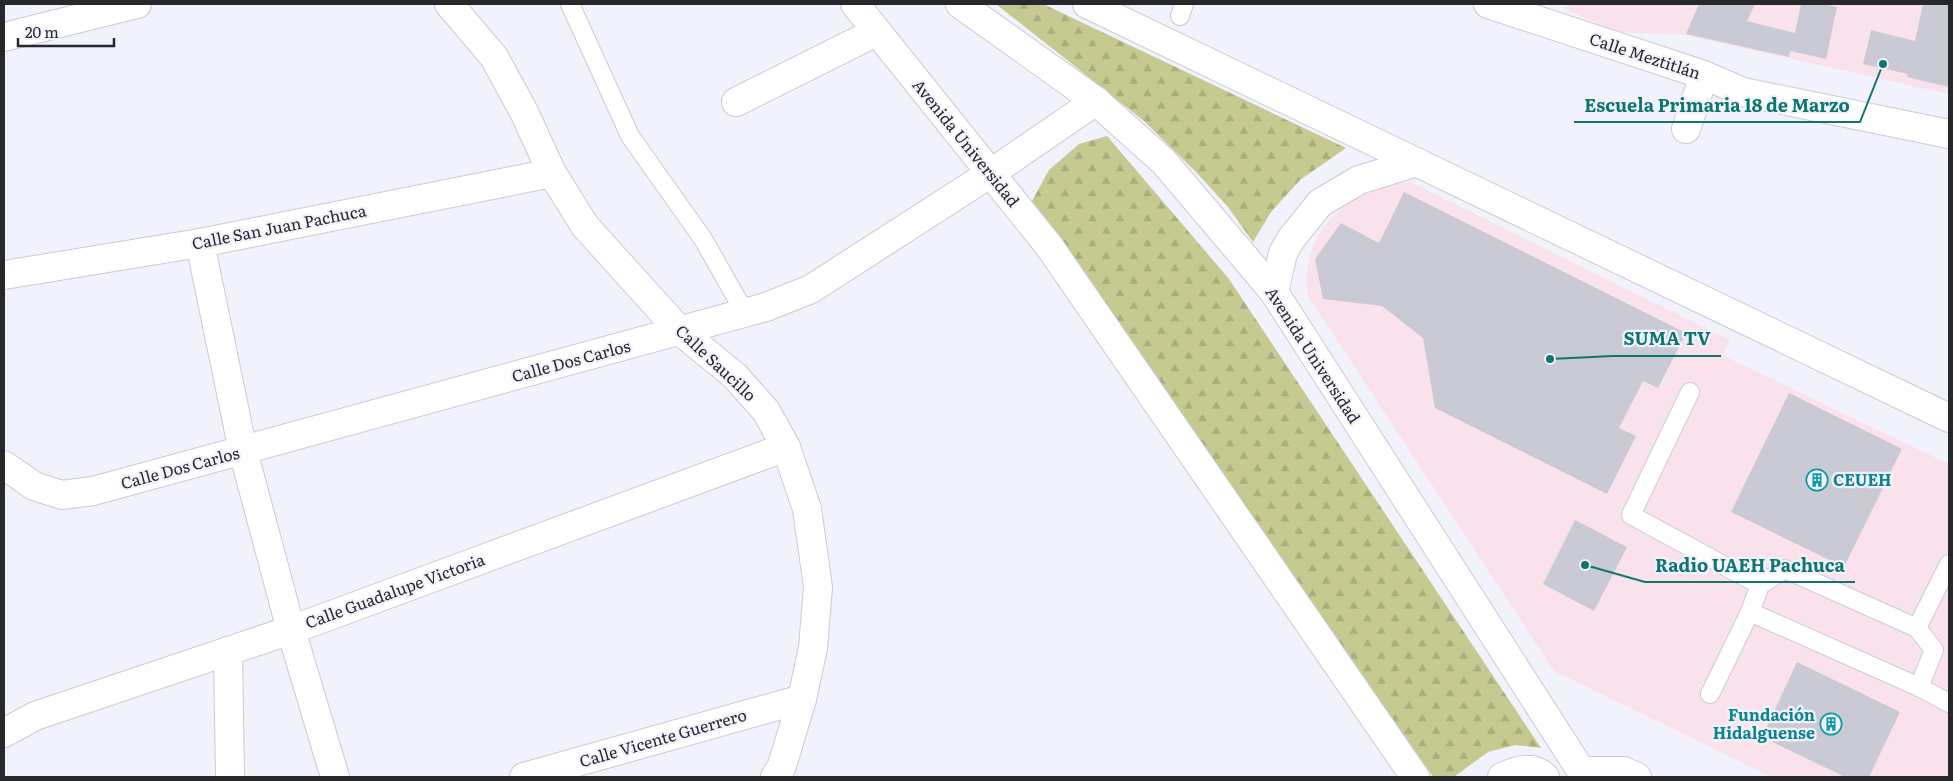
<svg xmlns="http://www.w3.org/2000/svg" width="1953" height="781" font-family="Literata,serif">
<style>
.education{fill:#fae2ec}
.forest{fill:url(#forest-firs)}
.building{fill:#c9cad4}
.lines{fill:none;stroke-linecap:round;stroke-linejoin:round}
.service-casing{stroke:#c9cbd4;stroke-width:20}
.minor-casing{stroke:#c9cbd4;stroke-width:30}
.secondary-casing{stroke:#c9cbd4;stroke-width:30}
.service{stroke:#fff;stroke-width:18}
.minor{stroke:#fff;stroke-width:28}
.secondary{stroke:#fff;stroke-width:28}
.labels{text-anchor:middle;stroke-width:4.5;stroke-linejoin:round;paint-order:stroke}
.street-label{font-size:16px;fill:#27282b;stroke:#f1f2fc}
.culture-label{font-size:16px;font-weight:bold;fill:#0d838f;stroke:#f1f2fc;text-anchor:start}
.leader{fill:none;stroke:#0f766e;stroke-width:2}
.callout-dot{fill:#0f766e;stroke:#f1f2fc;stroke-width:2}
.callout-label{font-size:18px;text-anchor:middle;font-weight:bold;fill:#0f766e;stroke:#f1f2fc;stroke-width:4.5;stroke-linejoin:round;paint-order:stroke}
</style>
<defs>
<pattern id="forest-firs" width="22" height="20" patternUnits="userSpaceOnUse" patternTransform="scale(1.25)"><rect width="22" height="20" fill="#c6c990"/><path d="M5 1l3.5 6h-7zM16 11l3.5 6h-7z" fill="#aaad7c"/></pattern>
</defs>
<rect width="100%" height="100%" fill="#f1f2fc"/>
<!-- education -->
<g class="education">
<path d="M 1566,4 L 1949,4 L 1949,94 L 1685,35 L 1619,32 L 1564,9 Z"/>
<path d="M 1410,182 L 1730,340 L 1722,355 L 1949,464 L 1949,777 L 1772,777 L 1554,671 L 1308,296 L 1306,277 L 1310,254 L 1318,235 L 1333,216 L 1350,202 L 1373,191 L 1390,185 Z"/>
</g>
<!-- forest -->
<g class="forest">
<path d="M 996,4 L 1043,4 L 1346,148 L 1300,180 L 1271,212 L 1253,242 L 1228,207 L 1196,172 L 1144,121 Z"/>
<path d="M 1107,136 L 1229,279 L 1541,748 L 1515,745 L 1488,752 L 1454,777 L 1433,777 L 1032,201 L 1049,170 L 1079,144 Z"/>
</g>
<!-- building -->
<g class="building">
<path d="M 1699,4 L 1755,4 L 1747,21 L 1795,33 L 1801,4 L 1821,4 L 1837,7 L 1826,59 L 1790,51 L 1789,57 L 1686,34 Z"/>
<path d="M 1923,4 L 1949,4 L 1949,87 L 1907,77 L 1908,74 L 1863,64 L 1871,30 L 1915,41 Z"/>
<path d="M 1404,192 L 1686,333 L 1658,388 L 1643,381 L 1619,428 L 1636,436 L 1607,494 L 1435,408 L 1423,338 L 1382,306 L 1323,299 L 1315,259 L 1341,223 L 1379,243 Z"/>
<path d="M 1789,393 L 1902,449 L 1844,567 L 1731,512 Z"/>
<path d="M 1575,520 L 1627,547 L 1594,611 L 1543,584 Z"/>
<path d="M 1797,662 L 1900,712 L 1869,777 L 1845,777 L 1762,737 Z"/>
</g>
<g class="lines">
<!-- service casing -->
<g class="service-casing">
<g id="service">
<path d="M 570,4 L 630,136 L 703,239 L 745,313"/>
<path d="M 1180,16 L 1184,4"/>
<path d="M 1690,392 L 1631,515 L 1760,585"/>
<path d="M 1949,564 L 1917,628 L 1934,650 L 1919,687 L 1949,703"/>
<path d="M 1750,612 L 1919,687"/>
<path d="M 1710,694 L 1750,612 L 1760,585 L 1785,569 L 1917,628"/>
</g>
</g>
<!-- minor casing -->
<g class="minor-casing">
<g id="minor">
<path d="M 449,4 L 494,57 L 524,112 L 552,173 L 585,226 L 680,331 L 735,376 L 766,411 L 786,447 L 807,509 L 818,587 L 813,648 L 802,699 L 782,766 L 775,777"/>
<path d="M 1087,4 L 1949,418"/>
<path d="M 1488,4 L 1704,75 L 1743,92 L 1949,134"/>
<path d="M 4,37 L 137,4"/>
<path d="M 736,102 L 876,32"/>
<path d="M 1686,129 L 1704,75"/>
<path d="M 200,243 L 243,451 L 291,630 L 335,777"/>
<path d="M 4,275 L 200,243 L 552,173"/>
<path d="M 4,465 L 34,486 L 62,495 L 93,491 L 766,307 L 811,289 L 991,173 L 1096,101"/>
<path d="M 228,651 L 230,777"/>
<path d="M 4,733 L 35,716 L 291,630 L 786,447"/>
<path d="M 1581,771 L 1624,771 L 1637,777"/>
<path d="M 524,777 L 802,699"/>
</g>
</g>
<!-- secondary casing -->
<g class="secondary-casing">
<g id="secondary">
<path d="M 855,4 L 1049,246 L 1415,777"/>
<path d="M 960,4 L 1096,101 L 1164,162 L 1274,292 L 1585,777"/>
<path d="M 1274,292 L 1283,253 L 1291,239 L 1320,203 L 1359,180 L 1417,162"/>
<path d="M 1502,777 C 1517,770 1532,765 1545,777"/>
</g>
</g>
<!-- service -->
<use href="#service" class="service"/>
<!-- minor -->
<use href="#minor" class="minor"/>
<!-- secondary -->
<use href="#secondary" class="secondary"/>
</g>
<!-- icons -->
<defs>
<g id="building-ring" transform="scale(1.125)"><circle r="9.5" fill="#f1f2fc" stroke="#0f9aa8" stroke-width="1.5"/><path d="M-4-6H4V6H1V3H-1V6H-4ZM-2.5-4.3h1.7v1.8h-1.7ZM.8-4.3h1.7v1.8H.8ZM-2.5-1h1.7V.8h-1.7ZM.8-1h1.7V.8H.8Z" fill="#0f9aa8"/></g>
</defs>
<g fill-rule="evenodd">
<use href="#building-ring" x="1817" y="480"/>
<use href="#building-ring" x="1831" y="724"/>
</g>
<g class="labels">
<!-- street labels -->
<g class="street-label">
<text transform="translate(1645 56) rotate(18)" y="6">Calle Meztitlán</text>
<text transform="translate(966 143) rotate(51)" y="6">Avenida Universidad</text>
<text transform="translate(279 227) rotate(-11)" y="6">Calle San Juan Pachuca</text>
<text transform="translate(1313 355) rotate(57)" y="6">Avenida Universidad</text>
<text transform="translate(571 361) rotate(-15)" y="6">Calle Dos Carlos</text>
<text transform="translate(716 363) rotate(43)" y="6">Calle Saucillo</text>
<text transform="translate(180 468) rotate(-15)" y="6">Calle Dos Carlos</text>
<text transform="translate(395 591) rotate(-20)" y="6">Calle Guadalupe Victoria</text>
<text transform="translate(663 738) rotate(-16)" y="6">Calle Vicente Guerrero</text>
</g>
<!-- culture labels -->
<g class="culture-label">
<text x="1833" y="486">CEUEH</text>
<text x="1815" y="721" text-anchor="end">Fundación<tspan x="1815" dy="18">Hidalguense</tspan></text>
</g>
</g>
<!-- callouts -->
<path class="leader" d="M1883 64L1860 122H1574M1550 359L1613 356H1721M1585 565L1645 582H1855"/>
<g class="callout-dot">
<circle cx="1883" cy="64" r="5"/>
<circle cx="1550" cy="359" r="5"/>
<circle cx="1585" cy="565" r="5"/>
</g>
<g class="callout-label">
<text x="1717" y="112">Escuela Primaria 18 de Marzo</text>
<text x="1667" y="345">SUMA TV</text>
<text x="1750" y="572">Radio UAEH Pachuca</text>
</g>
<!-- border -->
<rect width="1953" height="781" fill="none" stroke="#27282b" stroke-width="10"/>
<!-- scale -->
<path d="M18 38v8h96v-8" fill="none" stroke="#27282b" stroke-width="2.5"/>
<text x="25" y="38" font-size="15" fill="#27282b" stroke="#f1f2fc" stroke-width="4" paint-order="stroke">20 m</text>
</svg>
